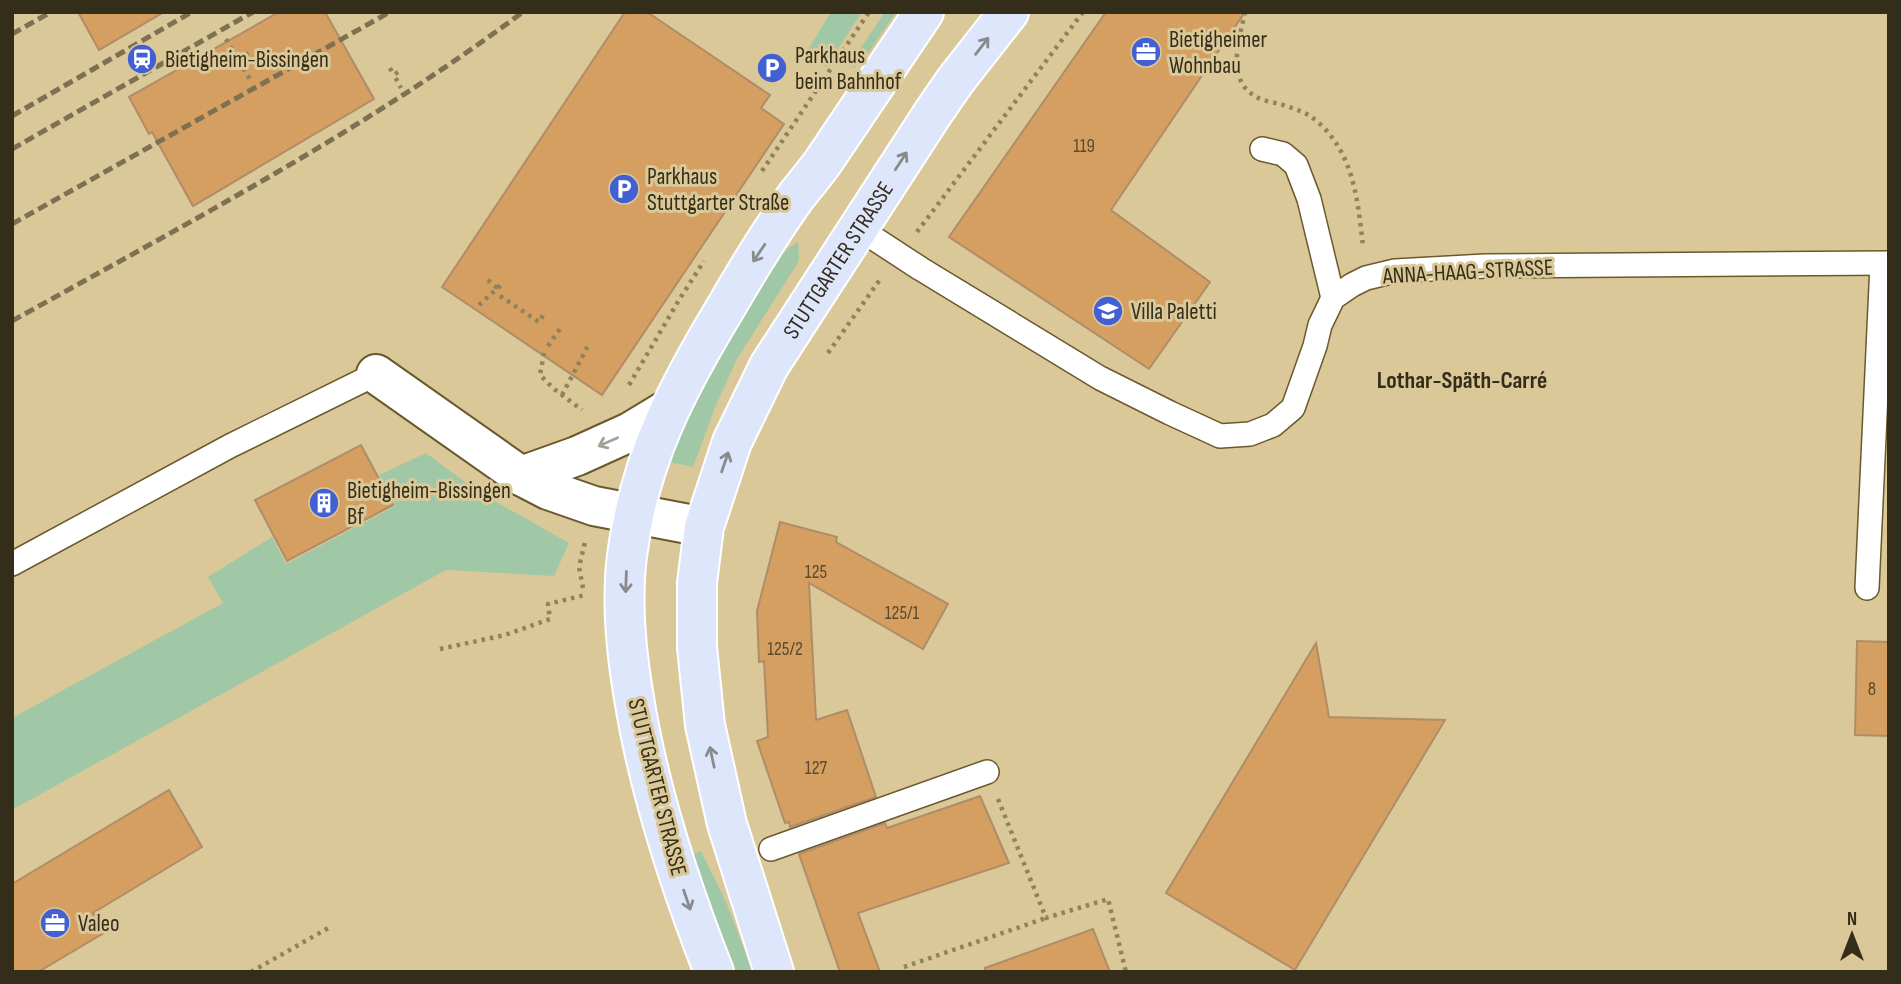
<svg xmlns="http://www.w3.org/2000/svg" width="1901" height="984" font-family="'Sofia Sans Condensed',sans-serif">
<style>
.green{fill:#a0c8a6}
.building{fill:#d49f61;stroke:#af8d68;stroke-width:2}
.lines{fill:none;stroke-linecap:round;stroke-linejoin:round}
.service-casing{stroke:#6a592d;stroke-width:26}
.minor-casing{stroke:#6a592d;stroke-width:42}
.primary-casing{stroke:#fff;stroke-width:42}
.path{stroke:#8f825f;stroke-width:4.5;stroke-dasharray:3.5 5;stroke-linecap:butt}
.service{stroke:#fff;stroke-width:23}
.minor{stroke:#fff;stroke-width:38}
.primary{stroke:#dee6fc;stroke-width:38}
.rail{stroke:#7d7152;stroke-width:5;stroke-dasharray:10 5;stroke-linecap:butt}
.oneway{stroke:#898a8b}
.oneway2{stroke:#a4a098}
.labels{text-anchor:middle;stroke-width:6;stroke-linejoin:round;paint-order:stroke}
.number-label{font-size:19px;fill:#5c4a2c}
.poi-label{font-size:23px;fill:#342d1a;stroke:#dbc899;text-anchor:start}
.street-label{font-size:23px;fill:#342d1a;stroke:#dbc899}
.neighbourhood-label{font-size:24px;font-weight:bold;fill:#342d1a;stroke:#dbc899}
</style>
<rect width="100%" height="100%" fill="#dbc899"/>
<!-- green -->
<g class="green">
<path d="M 831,12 L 862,12 L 826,67 L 801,61 Z"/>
<path d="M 885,12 L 896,12 L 869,52 L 854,68 L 849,65 Z"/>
<path d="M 798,242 L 799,261 L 737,359 L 716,405 L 693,467 L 670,462 C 691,408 718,358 747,308 C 757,290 779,250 798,242 Z"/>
<path d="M 426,453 L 477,491 L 569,543 L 554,576 L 446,570 L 12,810 L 12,718 L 223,603 L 208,577 L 272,537 L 286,564 L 395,506 L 379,475 Z"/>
<path d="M 701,851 L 726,902 L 753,972 L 736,972 L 692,855 Z"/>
</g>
<!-- building -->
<g class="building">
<path d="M 78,12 L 164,12 L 99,50 Z"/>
<path d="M 279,12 L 325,12 L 374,99 L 193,206 L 152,132 L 149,134 L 129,97 Z"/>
<path d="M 625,12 L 647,12 L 770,95 L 761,108 L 784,124 L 602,395 L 442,287 Z"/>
<path d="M 1106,12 L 1245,12 L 1111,210 L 1210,282 L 1149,369 L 949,237 Z"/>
<path d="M 361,445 L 393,505 L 287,561 L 255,500 Z"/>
<path d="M 780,522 L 837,537 L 836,542 L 948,604 L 923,649 L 809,583 L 816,720 L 847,710 L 876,797 L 790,827 L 789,822 L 785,823 L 757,741 L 768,737 L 764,661 L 759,662 L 757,611 Z"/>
<path d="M 1857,641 L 1889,642 L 1889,736 L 1855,735 Z"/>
<path d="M 1316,643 L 1329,717 L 1445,720 L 1295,970 L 1166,893 Z"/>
<path d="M 169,790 L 202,847 L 93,913 L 104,933 L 38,972 L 12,972 L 12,884 Z"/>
<path d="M 980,796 L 1009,863 L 858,913 L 880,972 L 840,972 L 799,854 L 885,823 L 887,828 Z"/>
<path d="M 1093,929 L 1110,972 L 985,972 L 985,968 Z"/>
</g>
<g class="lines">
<!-- service casing -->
<g class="service-casing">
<g id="service">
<path d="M 1262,149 L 1283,154 L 1296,165 L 1309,199 L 1333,298"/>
<path d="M 858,228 L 921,269 L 1100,378 L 1170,413 L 1220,436 L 1250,434 L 1273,425 L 1293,408 L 1315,346 L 1320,325 L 1333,298 L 1352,285 L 1366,278 L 1395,271 L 1485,266 L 1889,263"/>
<path d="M 12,564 L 230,446 L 376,374"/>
<path d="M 1867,588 L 1882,264"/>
<path d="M 771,849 L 987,772"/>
</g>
</g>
<!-- minor casing -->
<g class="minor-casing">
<g id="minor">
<path d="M 376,374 L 521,476 L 548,490 L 594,506 L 704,527"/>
<path d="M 521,476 L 577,456 L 630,432 L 668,409"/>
</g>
</g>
<!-- primary casing -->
<g class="primary-casing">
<g id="primary">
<path d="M 714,972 C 679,883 649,792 634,698 C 626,651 621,603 627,556 C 639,460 677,388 726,307 C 748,269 771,231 797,195 C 806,184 815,173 823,162 C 857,112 890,62 924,12"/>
<path id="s1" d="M 774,972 L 727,824 L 705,725 L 697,647 L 697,583 L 704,527 L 732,442 L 769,366 L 933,113 L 955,81 L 1009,12"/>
</g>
</g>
<!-- path -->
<g class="path">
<path d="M 1245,12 C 1240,38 1225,79 1255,96 C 1262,101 1272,102 1280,104 C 1295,109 1307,112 1319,123 C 1354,155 1358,202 1363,246"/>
<path d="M 226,39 L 251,81"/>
<path d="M 238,59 L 251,52"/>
<path d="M 390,68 L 394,75"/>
<path d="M 398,72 L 394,75 L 401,88"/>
<path d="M 762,171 L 869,12"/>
<path d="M 917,232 L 1083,12"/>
<path d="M 488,280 L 496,287 L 501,285"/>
<path d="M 500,296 L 539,322 L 544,314"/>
<path d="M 479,305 L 501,285"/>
<path d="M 548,346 L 562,326"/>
<path d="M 544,353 L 540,375 L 554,389 L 582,410"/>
<path d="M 828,353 L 881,278"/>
<path d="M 629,385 L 679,300 L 704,261"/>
<path d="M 562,395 L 589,344"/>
<path d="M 583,588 L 579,567 L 585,542"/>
<path d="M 440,649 L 505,635 L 550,619 L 548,604 L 585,595"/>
<path d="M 998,799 L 1046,918 L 1108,899 L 1126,972"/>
<path d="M 904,967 L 1046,918"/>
<path d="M 251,972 L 330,927"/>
</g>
<!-- service -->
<use href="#service" class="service"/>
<!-- minor -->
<use href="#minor" class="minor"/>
<!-- primary -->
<use href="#primary" class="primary"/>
<!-- rail -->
<g class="rail">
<path d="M 12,34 L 51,12"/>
<path d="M 12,116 L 192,12"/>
<path d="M 12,149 L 253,12"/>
<path d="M 12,224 L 390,12"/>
<path d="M 12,321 C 186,224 363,131 523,12"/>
</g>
</g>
<!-- one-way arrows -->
<defs><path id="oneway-shaft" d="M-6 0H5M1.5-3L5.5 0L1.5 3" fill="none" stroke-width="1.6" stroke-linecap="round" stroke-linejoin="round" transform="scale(1.75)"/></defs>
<g class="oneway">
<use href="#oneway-shaft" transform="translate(982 46) rotate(-52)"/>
<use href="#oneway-shaft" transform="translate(901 161) rotate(-57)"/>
<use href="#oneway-shaft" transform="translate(759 253) rotate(124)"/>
<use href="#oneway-shaft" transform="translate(725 462) rotate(-71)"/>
<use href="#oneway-shaft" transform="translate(626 582) rotate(92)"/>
<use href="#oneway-shaft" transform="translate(712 757) rotate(-102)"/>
<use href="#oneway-shaft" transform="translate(687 900) rotate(71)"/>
</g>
<use class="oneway2" href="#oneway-shaft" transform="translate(608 442) rotate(156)"/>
<!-- icons -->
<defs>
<g id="office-disc" transform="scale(1.575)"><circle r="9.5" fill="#4360d3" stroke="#dbc899"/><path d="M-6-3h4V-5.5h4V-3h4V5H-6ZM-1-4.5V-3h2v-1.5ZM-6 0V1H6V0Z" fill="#fff"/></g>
<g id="station-disc" transform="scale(1.575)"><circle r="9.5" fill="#4360d3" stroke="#dbc899"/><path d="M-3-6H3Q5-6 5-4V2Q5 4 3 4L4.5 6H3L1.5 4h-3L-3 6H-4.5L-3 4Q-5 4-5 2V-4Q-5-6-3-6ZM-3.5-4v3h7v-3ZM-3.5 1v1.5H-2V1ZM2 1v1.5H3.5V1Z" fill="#fff"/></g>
<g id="parking-disc" transform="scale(1.575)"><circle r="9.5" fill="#4360d3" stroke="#dbc899"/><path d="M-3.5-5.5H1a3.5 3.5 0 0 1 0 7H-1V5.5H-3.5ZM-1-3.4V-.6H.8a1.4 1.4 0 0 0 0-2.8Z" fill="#fff"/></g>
<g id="school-disc" transform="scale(1.575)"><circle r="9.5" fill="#4360d3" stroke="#dbc899"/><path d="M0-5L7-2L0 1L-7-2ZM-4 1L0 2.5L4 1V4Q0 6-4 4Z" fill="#fff"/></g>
<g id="building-disc" transform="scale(1.575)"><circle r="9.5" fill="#4360d3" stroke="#dbc899"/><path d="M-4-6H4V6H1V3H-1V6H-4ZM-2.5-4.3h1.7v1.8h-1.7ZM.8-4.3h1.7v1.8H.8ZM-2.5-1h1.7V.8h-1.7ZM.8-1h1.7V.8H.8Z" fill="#fff"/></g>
</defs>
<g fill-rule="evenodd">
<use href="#office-disc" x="1146" y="52"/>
<use href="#station-disc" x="142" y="59"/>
<use href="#parking-disc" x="772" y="68"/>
<use href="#parking-disc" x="624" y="189"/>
<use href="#school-disc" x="1108" y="311"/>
<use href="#building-disc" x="324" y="503"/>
<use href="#office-disc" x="55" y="923"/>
</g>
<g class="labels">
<!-- number labels -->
<g class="number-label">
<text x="1084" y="152">119</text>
<text x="816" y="578">125</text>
<text x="902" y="619">125/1</text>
<text x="785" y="655">125/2</text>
<text x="1872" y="695">8</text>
<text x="816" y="774">127</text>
</g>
<!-- poi labels -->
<g class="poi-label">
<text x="1169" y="47">Bietigheimer<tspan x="1169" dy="26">Wohnbau</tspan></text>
<text x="795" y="63">Parkhaus<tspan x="795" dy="26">beim Bahnhof</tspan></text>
<text x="165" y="67">Bietigheim-Bissingen</text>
<text x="647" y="184">Parkhaus<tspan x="647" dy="26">Stuttgarter Straße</tspan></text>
<text x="1131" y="319">Villa Paletti</text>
<text x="347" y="498">Bietigheim-Bissingen<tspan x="347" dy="26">Bf</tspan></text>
<text x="78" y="931">Valeo</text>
</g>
<!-- street labels -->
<g class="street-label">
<text dy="8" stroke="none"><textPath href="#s1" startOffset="756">STUTTGARTER STRASSE</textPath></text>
<text transform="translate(1468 271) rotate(-3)" y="8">ANNA-HAAG-STRASSE</text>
<text transform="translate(658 787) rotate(76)" y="8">STUTTGARTER STRASSE</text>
</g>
<!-- neighbourhood labels -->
<g class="neighbourhood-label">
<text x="1462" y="388">Lothar-Späth-Carré</text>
</g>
</g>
<!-- border -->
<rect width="1901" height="984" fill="none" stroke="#342d1a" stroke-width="28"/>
<!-- north arrow -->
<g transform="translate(1852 935)" stroke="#dbc899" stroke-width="5" paint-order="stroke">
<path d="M0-5L12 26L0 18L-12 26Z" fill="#342d1a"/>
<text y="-10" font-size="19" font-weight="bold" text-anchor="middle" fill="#342d1a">N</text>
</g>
</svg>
